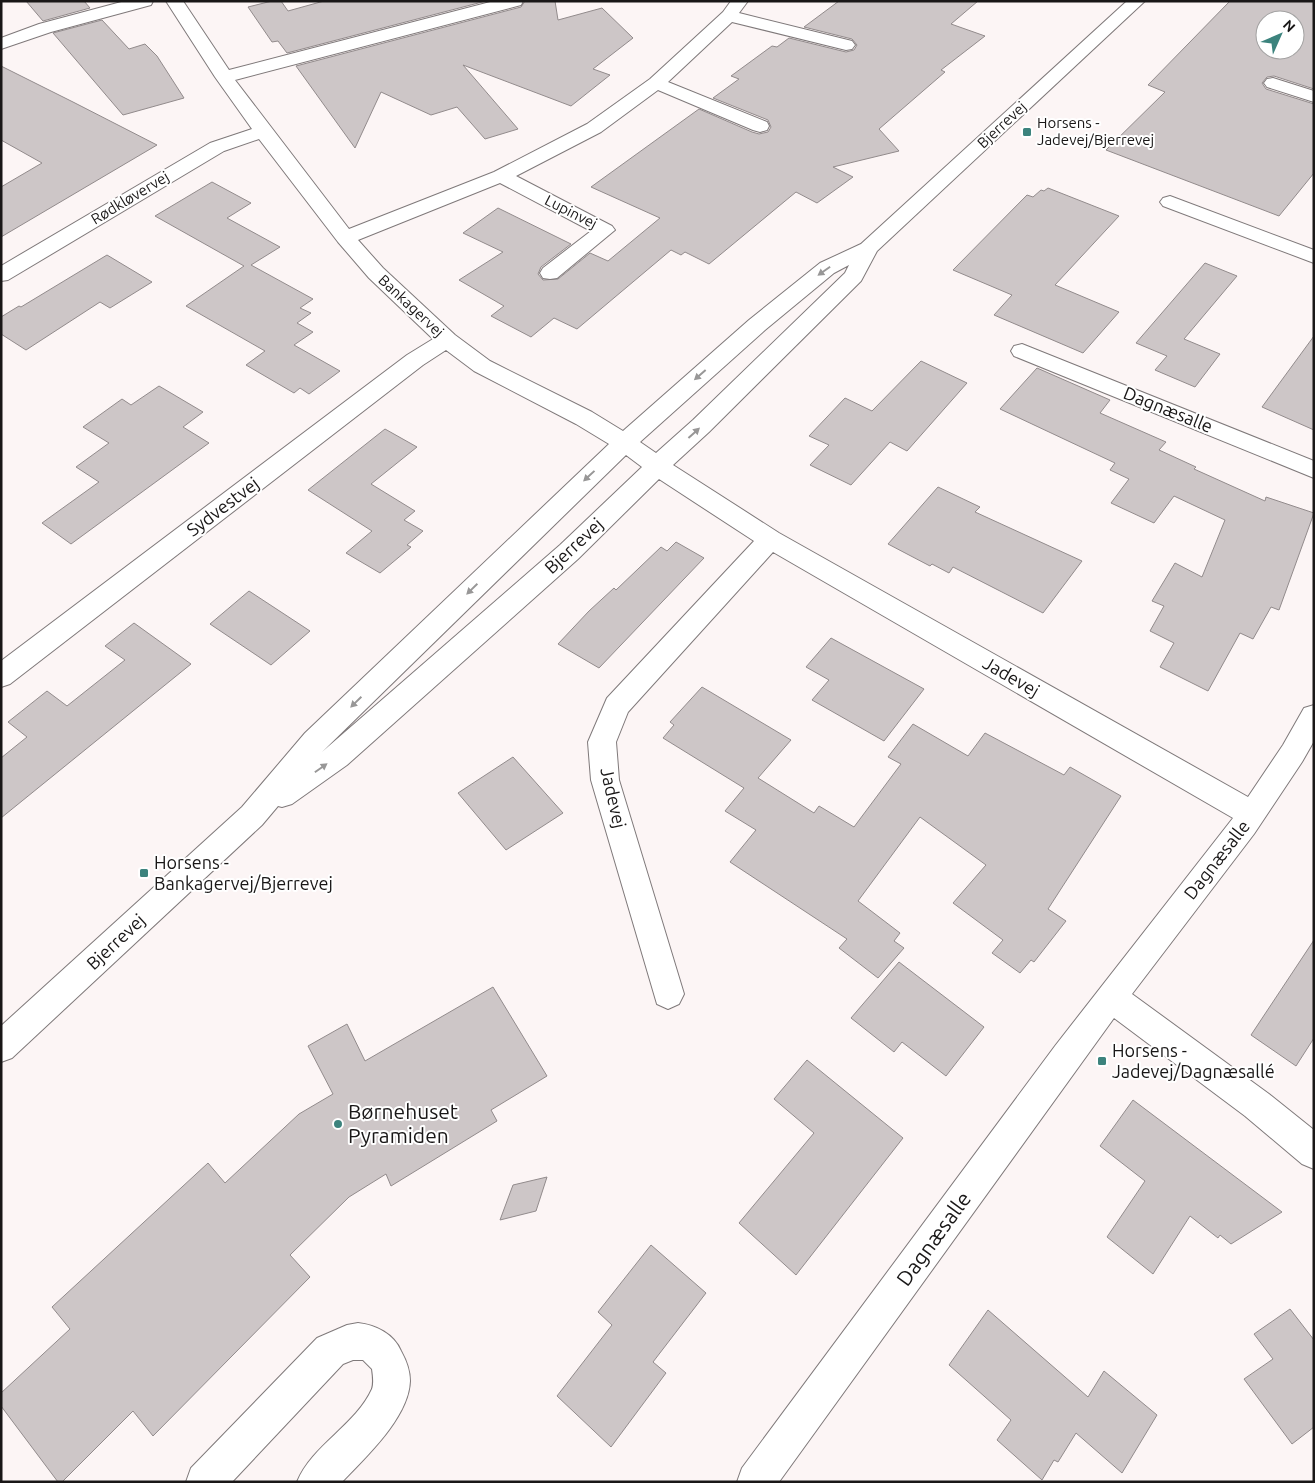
<svg xmlns="http://www.w3.org/2000/svg" width="1315" height="1483" font-family="Ubuntu,sans-serif">
<style>
.building{fill:#cdc6c7;stroke:#928b8c;fill-rule:evenodd}
.lines{fill:none;stroke-linecap:round;stroke-linejoin:round}
.minor-casing{stroke:#7f797a;stroke-width:2}
.minor{fill:#fff;fill-rule:evenodd}
.oneway{fill:#989797}
.poi-dot{fill:#3c837d;stroke:#fff;stroke-width:2}
.labels{text-anchor:middle;stroke-width:4;stroke-linejoin:round;paint-order:stroke}
.far-poi-label{font-size:15px;fill:#191717;stroke:#fff;text-anchor:start}
.far-street-label{font-size:15px;fill:#191717;stroke:#fff}
.street-label{font-size:18px;fill:#191717;stroke:#fff}
.poi-label{font-size:18px;fill:#191717;stroke:#fff;text-anchor:start}
.near-poi-label{font-size:21px;fill:#191717;stroke:#fff;text-anchor:start}
.near-street-label{font-size:21px;fill:#191717;stroke:#fff}
</style>
<rect width="100%" height="100%" fill="#fcf5f5"/>
<!-- building -->
<g class="building">
<path d="M 26,1 L 84,1 L 90,8 L 43,21 Z"/>
<path d="M 272,1 L 281,1 L 288,11 L 324,1 L 486,1 L 287,53 L 278,41 L 272,42 L 248,7 Z"/>
<path d="M 525,1 L 555,1 L 558,20 L 602,8 L 633,38 L 593,69 L 610,75 L 571,106 L 463,65 L 518,129 L 485,139 L 457,107 L 431,115 L 381,92 L 355,148 L 296,66 L 521,7 Z"/>
<path d="M 839,1 L 978,1 L 951,24 L 985,36 L 941,70 L 945,72 L 879,129 L 899,151 L 833,167 L 853,177 L 817,203 L 796,192 L 709,264 L 685,252 L 681,255 L 671,250 L 577,329 L 554,318 L 531,337 L 491,316 L 504,306 L 459,280 L 503,252 L 463,233 L 498,208 L 571,244 L 541,267 L 538,274 L 543,280 L 558,279 L 590,253 L 608,261 L 660,218 L 591,187 L 699,109 L 752,132 L 759,134 L 768,132 L 771,127 L 768,120 L 713,98 L 739,79 L 731,76 L 772,46 L 777,47 L 789,38 L 846,52 L 854,50 L 857,45 L 852,39 L 804,27 Z"/>
<path d="M 1230,1 L 1314,1 L 1314,89 L 1274,76 L 1267,77 L 1262,83 L 1266,89 L 1314,104 L 1314,173 L 1279,216 L 1106,150 L 1165,92 L 1148,85 ZM 1265,20 L 1295,20 L 1295,50 L 1265,50 Z"/>
<path d="M 102,20 L 129,49 L 145,44 L 157,56 L 184,98 L 123,115 L 53,33 Z"/>
<path d="M 1,66 L 73,102 L 157,145 L 1,237 L 1,187 L 42,163 L 1,140 Z"/>
<path d="M 212,182 L 251,203 L 227,218 L 280,247 L 251,265 L 313,299 L 300,308 L 311,313 L 297,323 L 313,332 L 294,345 L 340,371 L 309,394 L 300,388 L 294,393 L 246,365 L 265,351 L 186,306 L 244,266 L 155,216 Z"/>
<path d="M 1048,188 L 1119,216 L 1055,285 L 1119,312 L 1083,353 L 994,315 L 1012,295 L 953,270 L 1027,195 L 1033,197 L 1041,190 L 1044,191 Z"/>
<path d="M 107,255 L 152,282 L 110,308 L 100,302 L 26,350 L 1,334 L 1,317 L 19,306 L 21,307 Z"/>
<path d="M 1205,263 L 1237,276 L 1184,339 L 1220,354 L 1195,387 L 1155,370 L 1167,356 L 1136,343 Z"/>
<path d="M 1314,336 L 1314,430 L 1262,407 Z"/>
<path d="M 921,361 L 967,383 L 907,451 L 890,442 L 851,485 L 810,465 L 829,445 L 809,436 L 845,398 L 872,411 Z"/>
<path d="M 1037,368 L 1110,400 L 1100,413 L 1166,442 L 1159,450 L 1196,467 L 1194,469 L 1265,501 L 1266,497 L 1314,513 L 1279,610 L 1271,607 L 1253,639 L 1240,633 L 1208,691 L 1160,667 L 1174,643 L 1150,631 L 1164,606 L 1152,601 L 1175,563 L 1202,577 L 1225,520 L 1174,496 L 1154,523 L 1111,503 L 1129,479 L 1110,470 L 1115,463 L 1000,409 Z"/>
<path d="M 159,386 L 203,412 L 183,427 L 209,443 L 71,544 L 42,523 L 99,482 L 76,467 L 109,443 L 83,427 L 122,399 L 131,405 Z"/>
<path d="M 385,429 L 417,447 L 371,484 L 415,511 L 404,520 L 423,531 L 407,545 L 411,547 L 380,573 L 346,553 L 372,531 L 308,490 Z"/>
<path d="M 938,487 L 980,507 L 975,512 L 1082,561 L 1043,613 L 953,567 L 949,573 L 932,564 L 930,566 L 888,544 Z"/>
<path d="M 676,542 L 704,558 L 599,668 L 558,644 L 589,611 L 614,588 L 616,590 L 661,547 L 667,551 Z"/>
<path d="M 249,591 L 310,631 L 271,665 L 210,624 Z"/>
<path d="M 134,623 L 191,664 L 1,818 L 1,758 L 27,737 L 8,722 L 47,691 L 67,706 L 125,660 L 105,646 Z"/>
<path d="M 831,638 L 924,689 L 884,741 L 812,700 L 829,680 L 806,667 Z"/>
<path d="M 702,687 L 791,740 L 758,778 L 814,813 L 819,806 L 854,827 L 901,764 L 888,757 L 913,724 L 968,756 L 985,733 L 1064,775 L 1070,767 L 1121,796 L 1048,909 L 1066,921 L 1034,962 L 1031,960 L 1020,973 L 992,953 L 1003,940 L 953,903 L 986,865 L 920,817 L 858,901 L 900,933 L 894,941 L 904,948 L 878,978 L 839,948 L 847,939 L 730,862 L 756,830 L 725,811 L 744,788 L 663,738 L 674,725 L 670,722 Z"/>
<path d="M 513,757 L 563,813 L 506,850 L 458,793 Z"/>
<path d="M 1314,940 L 1314,1038 L 1296,1066 L 1251,1035 Z"/>
<path d="M 899,962 L 984,1027 L 946,1076 L 902,1042 L 894,1052 L 851,1018 Z"/>
<path d="M 493,987 L 547,1076 L 491,1110 L 497,1121 L 391,1186 L 386,1174 L 349,1197 L 290,1255 L 310,1277 L 153,1436 L 133,1411 L 62,1482 L 58,1482 L 1,1406 L 1,1393 L 70,1329 L 52,1307 L 208,1163 L 225,1183 L 299,1114 L 333,1094 L 308,1046 L 347,1024 L 365,1061 Z"/>
<path d="M 807,1060 L 903,1138 L 796,1275 L 739,1223 L 814,1133 L 774,1099 Z"/>
<path d="M 1133,1100 L 1282,1212 L 1231,1244 L 1220,1235 L 1218,1238 L 1190,1216 L 1153,1274 L 1107,1237 L 1145,1181 L 1100,1146 Z"/>
<path d="M 547,1177 L 536,1211 L 500,1220 L 513,1185 Z"/>
<path d="M 651,1245 L 706,1293 L 653,1362 L 666,1373 L 611,1447 L 557,1396 L 612,1325 L 598,1312 Z"/>
<path d="M 1290,1309 L 1314,1340 L 1314,1427 L 1292,1444 L 1244,1379 L 1273,1359 L 1254,1334 Z"/>
<path d="M 988,1310 L 1088,1397 L 1104,1371 L 1157,1415 L 1122,1473 L 1076,1433 L 1058,1462 L 1054,1460 L 1042,1480 L 997,1440 L 1011,1420 L 949,1365 Z"/>
</g>
<g class="lines">
<!-- minor casing -->
<g class="minor-casing">
<g id="minor">
<path d="M 125,1 L 153,1 L 151,5 L 51,32 L 1,49 L 1,38 L 39,24 Z"/>
<path d="M 166,1 L 183,1 L 229,70 L 494,1 L 523,1 L 521,5 L 235,80 L 349,229 L 494,172 L 587,124 L 650,79 L 723,12 L 731,1 L 748,1 L 739,13 L 852,41 L 855,45 L 852,49 L 846,50 L 732,22 L 668,82 L 767,122 L 769,126 L 767,130 L 760,132 L 753,130 L 658,90 L 601,132 L 516,176 L 612,226 L 615,230 L 557,278 L 550,279 L 543,278 L 540,273 L 543,268 L 591,231 L 500,183 L 358,240 L 383,268 L 455,335 L 490,361 L 592,412 L 623,431 L 749,320 L 820,263 L 861,244 L 1127,1 L 1145,1 L 877,251 L 861,281 L 709,432 L 673,465 L 779,533 L 1248,797 L 1283,745 L 1304,708 L 1314,705 L 1314,741 L 1302,762 L 1254,834 L 1132,994 L 1269,1094 L 1314,1130 L 1314,1169 L 1302,1164 L 1245,1116 L 1114,1018 L 779,1482 L 737,1482 L 742,1468 L 1055,1046 L 1233,818 L 773,552 L 628,712 L 616,742 L 619,780 L 684,994 L 679,1004 L 668,1009 L 657,1004 L 591,780 L 588,742 L 607,698 L 754,541 L 659,479 L 578,559 L 347,765 L 292,804 L 282,807 L 278,806 L 262,825 L 12,1058 L 1,1062 L 1,1026 L 242,807 L 305,733 L 609,444 L 576,424 L 474,371 L 446,350 L 423,365 L 10,684 L 1,687 L 1,661 L 407,355 L 433,339 L 369,278 L 338,242 L 259,139 L 224,151 L 8,280 L 1,281 L 1,266 L 210,143 L 252,129 L 215,77 ZM 849,265 L 845,273 L 693,420 L 656,453 L 640,442 L 765,330 L 834,273 ZM 626,455 L 642,467 L 560,545 L 322,752 Z"/>
<path d="M 1273,78 L 1314,91 L 1314,102 L 1267,87 L 1264,83 L 1267,79 Z"/>
<path d="M 1170,196 L 1314,250 L 1314,263 L 1163,206 L 1160,202 L 1163,198 Z"/>
<path d="M 1022,344 L 1314,461 L 1314,478 L 1014,356 L 1011,351 L 1014,346 Z"/>
<path d="M 358,1323 C 376,1325 394,1334 401,1351 C 406,1360 410,1370 410,1381 C 409,1417 366,1457 342,1482 L 297,1482 C 312,1445 356,1425 372,1389 C 374,1383 373,1376 372,1369 L 363,1360 L 353,1360 L 343,1364 L 232,1482 L 186,1482 L 191,1468 L 317,1338 L 347,1325 Z"/>
</g>
</g>
<!-- minor -->
<use href="#minor" class="minor"/>
</g>
<!-- one-way arrows -->
<defs><path id="oneway-solid" d="M-6-.8H1V-3.2L6.5 0L1 3.2V.8H-6Z" transform="scale(1.25)"/></defs>
<g class="oneway">
<use href="#oneway-solid" transform="translate(824 271) rotate(145)"/>
<use href="#oneway-solid" transform="translate(700 375) rotate(139)"/>
<use href="#oneway-solid" transform="translate(694 433) rotate(-42)"/>
<use href="#oneway-solid" transform="translate(589 476) rotate(137)"/>
<use href="#oneway-solid" transform="translate(472 589) rotate(136)"/>
<use href="#oneway-solid" transform="translate(356 702) rotate(136)"/>
<use href="#oneway-solid" transform="translate(321 768) rotate(-35)"/>
</g>
<!-- markers -->
<g class="poi-dot">
<rect x="1022" y="127" width="10" height="10" rx="2.5"/>
<rect x="139" y="868" width="10" height="10" rx="2.5"/>
<rect x="1097" y="1056" width="10" height="10" rx="2.5"/>
<circle cx="338" cy="1124" r="5"/>
</g>
<g class="labels">
<!-- far-poi labels -->
<g class="far-poi-label">
<text x="1037" y="128">Horsens -<tspan x="1037" dy="17">Jadevej/Bjerrevej</tspan></text>
</g>
<!-- far-street labels -->
<g class="far-street-label">
<text transform="translate(1002 125) rotate(-43)" y="5">Bjerrevej</text>
<text transform="translate(130 198) rotate(-31)" y="5">Rødkløvervej</text>
<text transform="translate(571 212) rotate(27)" y="5">Lupinvej</text>
<text transform="translate(411 306) rotate(43)" y="5">Bankagervej</text>
</g>
<!-- street labels -->
<g class="street-label">
<text transform="translate(1168 410) rotate(22)" y="6">Dagnæsalle</text>
<text transform="translate(223 507) rotate(-37)" y="6">Sydvestvej</text>
<text transform="translate(574 546) rotate(-43)" y="6">Bjerrevej</text>
<text transform="translate(1011 677) rotate(30)" y="6">Jadevej</text>
<text transform="translate(613 798) rotate(77)" y="6">Jadevej</text>
<text transform="translate(1217 860) rotate(-52)" y="6">Dagnæsalle</text>
<text transform="translate(116 942) rotate(-43)" y="6">Bjerrevej</text>
</g>
<!-- poi labels -->
<g class="poi-label">
<text x="154" y="869">Horsens -<tspan x="154" dy="21">Bankagervej/Bjerrevej</tspan></text>
<text x="1112" y="1057">Horsens -<tspan x="1112" dy="21">Jadevej/Dagnæsallé</tspan></text>
</g>
<!-- near-poi labels -->
<g class="near-poi-label">
<text x="348" y="1119">Børnehuset<tspan x="348" dy="24">Pyramiden</tspan></text>
</g>
<!-- near-street labels -->
<g class="near-street-label">
<text transform="translate(934 1239) rotate(-54)" y="7">Dagnæsalle</text>
</g>
</g>
<!-- border -->
<rect width="1315" height="1483" fill="none" stroke="#191717" stroke-width="5"/>
<!-- north arrow -->
<g transform="translate(1280 35) rotate(45)"><circle r="24" fill="#ffffff" stroke="#a3a2a2"/>
<path d="M0-4L9 19L0 12L-9 19Z" fill="#3c837d"/>
<text y="-8" font-size="14" font-weight="bold" text-anchor="middle" fill="#191717">N</text>
</g>
</svg>
